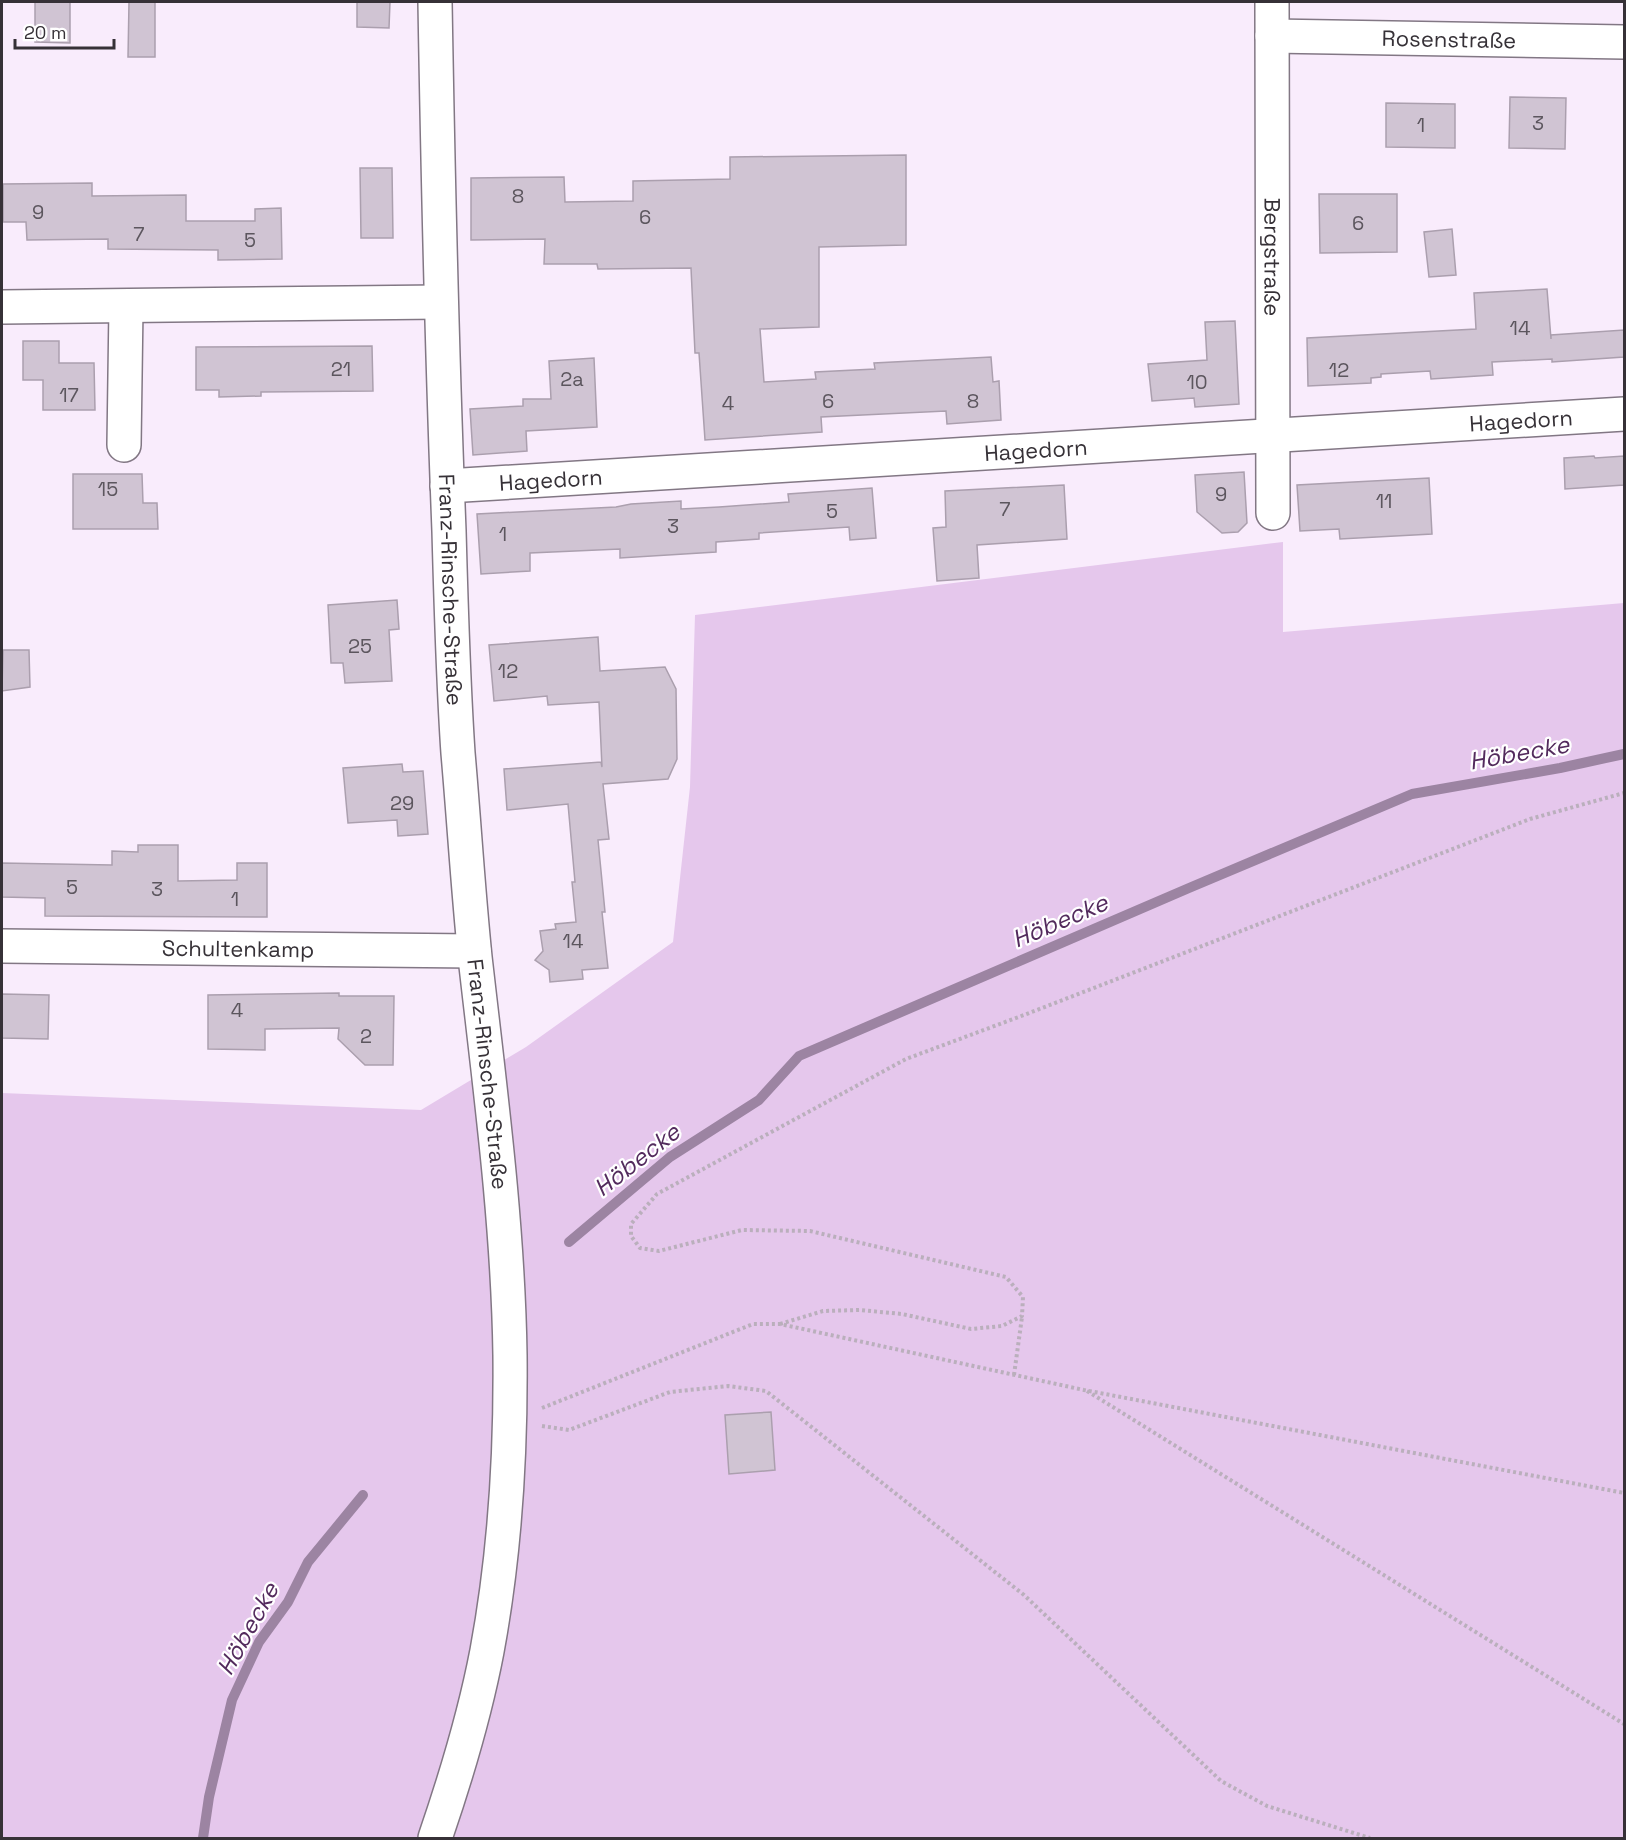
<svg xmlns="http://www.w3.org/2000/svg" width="1626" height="1840" font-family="'Space Grotesk',sans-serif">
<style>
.green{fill:#e5c7ec}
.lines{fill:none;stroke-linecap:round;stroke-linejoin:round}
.stream{stroke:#9c84a2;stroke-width:10}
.building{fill:#d0c4d3;stroke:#ab9fae;stroke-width:1.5}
.street-casing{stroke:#827784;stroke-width:36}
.secondary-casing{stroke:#827784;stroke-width:36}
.path{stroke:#baafbc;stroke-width:4;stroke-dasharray:3 3;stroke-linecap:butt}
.street{stroke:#fff;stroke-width:33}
.secondary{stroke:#fff;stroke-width:33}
.labels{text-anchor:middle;stroke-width:4.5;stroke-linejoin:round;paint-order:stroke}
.number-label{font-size:20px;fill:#5c565e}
.street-label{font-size:22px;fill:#363137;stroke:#fff}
.water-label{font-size:24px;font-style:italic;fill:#532b5d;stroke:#fff}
</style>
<rect width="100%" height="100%" fill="#f9ecfc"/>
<!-- green -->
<path class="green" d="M 1283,542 L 1283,632 L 1624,603 L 1624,1838 L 2,1838 L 2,1093 L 421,1110 L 526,1047 L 673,942 L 690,787 L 695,615 Z"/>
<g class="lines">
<!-- stream -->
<g class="stream">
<path d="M 569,1242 L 670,1157 L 759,1100 L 799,1056 L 1189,888 L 1412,794 L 1560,768 L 1624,754"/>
<path d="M 203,1838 L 209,1797 L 232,1700 L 259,1642 L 288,1602 L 308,1562 L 363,1495"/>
</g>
</g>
<!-- building -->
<g class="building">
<path d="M 35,2 L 70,2 L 70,43 L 35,42 Z"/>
<path d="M 129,2 L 155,2 L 155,57 L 128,57 Z"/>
<path d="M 357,2 L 390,2 L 389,28 L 357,27 Z"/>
<path d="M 1510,97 L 1566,98 L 1565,149 L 1509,148 Z"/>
<path d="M 1386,103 L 1455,104 L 1455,148 L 1386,147 Z"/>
<path d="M 906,155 L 906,245 L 819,247 L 819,327 L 760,329 L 764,382 L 816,379 L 815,372 L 875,369 L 874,363 L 991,357 L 993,382 L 999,381 L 1001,420 L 947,424 L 946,411 L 821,417 L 822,432 L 705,440 L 699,353 L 695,353 L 691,268 L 598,269 L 597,264 L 544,264 L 545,239 L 471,240 L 471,178 L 564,177 L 565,202 L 633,201 L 633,181 L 730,179 L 730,157 Z"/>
<path d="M 360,168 L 392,168 L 393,238 L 361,238 Z"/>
<path d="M 92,183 L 92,196 L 186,195 L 186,221 L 255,221 L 255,209 L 281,208 L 282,259 L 218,260 L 218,250 L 108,249 L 108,239 L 27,240 L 26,222 L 3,222 L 3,184 Z"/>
<path d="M 1319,194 L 1397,194 L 1397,252 L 1320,253 Z"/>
<path d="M 1452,229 L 1456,275 L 1429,277 L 1424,232 Z"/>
<path d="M 1547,289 L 1551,339 L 1551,335 L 1624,330 L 1624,357 L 1552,362 L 1552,359 L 1492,362 L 1493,375 L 1431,379 L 1430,371 L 1381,374 L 1381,377 L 1371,378 L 1371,383 L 1308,386 L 1307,338 L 1476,329 L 1474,293 Z"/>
<path d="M 1235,321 L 1239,404 L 1195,407 L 1194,398 L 1152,401 L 1148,364 L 1207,360 L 1205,322 Z"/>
<path d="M 23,341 L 59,341 L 59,363 L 94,363 L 95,410 L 43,410 L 43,380 L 23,380 Z"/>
<path d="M 372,346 L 373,391 L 261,392 L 261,396 L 219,397 L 219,390 L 196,390 L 196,347 Z"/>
<path d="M 594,358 L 597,427 L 526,431 L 527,451 L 473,455 L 470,409 L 523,406 L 523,399 L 551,399 L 549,361 Z"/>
<path d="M 1594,456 L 1595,458 L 1624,456 L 1624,485 L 1565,489 L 1564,458 Z"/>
<path d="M 1244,472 L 1247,523 L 1238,532 L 1222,533 L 1197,512 L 1195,475 Z"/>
<path d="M 73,474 L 142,474 L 143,503 L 157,503 L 158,529 L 73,529 Z"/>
<path d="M 1429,478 L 1432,534 L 1340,539 L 1339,529 L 1300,531 L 1297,485 Z"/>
<path d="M 1064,485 L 1067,539 L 977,545 L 979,578 L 937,581 L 933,528 L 946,527 L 945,491 Z"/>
<path d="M 872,488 L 876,538 L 850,540 L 849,527 L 759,533 L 759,539 L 716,542 L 716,552 L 620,558 L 620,549 L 530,553 L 530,571 L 481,574 L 477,514 L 616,507 L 631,504 L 681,501 L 681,509 L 719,507 L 789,502 L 788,494 Z"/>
<path d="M 397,600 L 399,629 L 389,630 L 392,681 L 345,683 L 343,663 L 331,663 L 328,605 Z"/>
<path d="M 598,637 L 600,671 L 665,667 L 676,689 L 677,759 L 668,779 L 603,784 L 609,839 L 598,840 L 605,912 L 602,912 L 608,968 L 582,970 L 583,979 L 550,982 L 549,970 L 535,960 L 543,951 L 540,931 L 556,929 L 555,924 L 576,922 L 572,882 L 575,882 L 568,804 L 507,810 L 504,769 L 601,762 L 602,767 L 599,702 L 548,705 L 547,696 L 494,701 L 489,645 Z"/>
<path d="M 3,650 L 29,650 L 30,687 L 2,691 Z"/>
<path d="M 402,764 L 403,772 L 423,771 L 428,834 L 398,836 L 397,820 L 348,823 L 343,768 Z"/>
<path d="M 138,845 L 178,845 L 178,881 L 237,880 L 237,863 L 267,863 L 267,917 L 45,916 L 45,898 L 2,897 L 2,863 L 112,865 L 112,851 L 138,852 Z"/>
<path d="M 339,993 L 339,996 L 394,996 L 393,1065 L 365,1065 L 338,1039 L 339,1028 L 265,1029 L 265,1050 L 208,1049 L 208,995 Z"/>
<path d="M 2,994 L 49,995 L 48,1039 L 2,1038 Z"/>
<path d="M 771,1412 L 775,1470 L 729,1474 L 725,1415 Z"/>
</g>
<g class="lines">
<!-- street casing -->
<g class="street-casing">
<g id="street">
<path id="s1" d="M 1272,2 L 1273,513"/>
<path id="s2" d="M 1272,36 L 1624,42"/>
<path d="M 2,307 L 440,302"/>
<path d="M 124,445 L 126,307"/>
<path id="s3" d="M 447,486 L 1624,414"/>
<path id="s4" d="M 2,946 L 474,951"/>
</g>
</g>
<!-- secondary casing -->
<g class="secondary-casing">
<g id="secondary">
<path id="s5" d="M 435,2 C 438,178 442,354 449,531 C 451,605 453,679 458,753 C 464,821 468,889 475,957 C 490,1089 508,1222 510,1355 C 511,1453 505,1554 487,1651 C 475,1714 456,1777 435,1838"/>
</g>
</g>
<!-- path -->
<g class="path">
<path d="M 780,1324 L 823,1311 L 860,1310 L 902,1314 L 971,1329 L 1002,1326 L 1022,1316 L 1023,1297 L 1006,1277 L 810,1231 L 742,1230 L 659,1251 L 640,1248 L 631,1236 L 631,1224 L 657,1194 L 906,1059 L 1024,1015 L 1530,819 L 1624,793"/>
<path d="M 1014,1375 L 1022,1317"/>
<path d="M 1087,1391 L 1624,1724"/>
<path d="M 542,1408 L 753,1324 L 780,1324 L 1084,1390 L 1624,1493"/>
<path d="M 542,1426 L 569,1430 L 670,1392 L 728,1386 L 766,1391 L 1024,1595 L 1221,1781 L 1267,1806 L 1370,1838"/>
</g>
<!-- street -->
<use href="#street" class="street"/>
<!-- secondary -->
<use href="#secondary" class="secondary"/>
</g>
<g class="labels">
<!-- number labels -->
<g class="number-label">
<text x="1538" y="130">3</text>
<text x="1421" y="132">1</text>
<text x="518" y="203">8</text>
<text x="38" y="219">9</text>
<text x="645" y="224">6</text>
<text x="1358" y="230">6</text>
<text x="139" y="241">7</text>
<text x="250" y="247">5</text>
<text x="1520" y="335">14</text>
<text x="341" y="376">21</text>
<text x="1339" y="377">12</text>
<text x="572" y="386">2a</text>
<text x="1197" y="389">10</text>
<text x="69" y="402">17</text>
<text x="828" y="408">6</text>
<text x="973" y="408">8</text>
<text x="728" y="410">4</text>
<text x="108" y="496">15</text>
<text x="1221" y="501">9</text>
<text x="1384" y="508">11</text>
<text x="1005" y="516">7</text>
<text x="832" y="518">5</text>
<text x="673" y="533">3</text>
<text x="503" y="541">1</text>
<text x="360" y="653">25</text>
<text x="508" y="678">12</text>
<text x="402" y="810">29</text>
<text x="72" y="894">5</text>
<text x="157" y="896">3</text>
<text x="235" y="906">1</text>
<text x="573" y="948">14</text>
<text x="237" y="1017">4</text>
<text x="366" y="1043">2</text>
</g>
<!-- street labels -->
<g class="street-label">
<text dy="8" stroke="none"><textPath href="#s2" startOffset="177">Rosenstraße</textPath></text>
<text dy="8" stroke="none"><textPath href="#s1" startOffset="255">Bergstraße</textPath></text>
<text dy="8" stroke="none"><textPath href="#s3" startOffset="1076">Hagedorn</textPath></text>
<text dy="8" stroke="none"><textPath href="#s3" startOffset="590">Hagedorn</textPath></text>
<text dy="8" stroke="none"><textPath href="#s3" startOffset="104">Hagedorn</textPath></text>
<text dy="8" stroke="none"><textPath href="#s5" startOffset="588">Franz-Rinsche-Straße</textPath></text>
<text dy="8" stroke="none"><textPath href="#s4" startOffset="236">Schultenkamp</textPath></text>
<text dy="8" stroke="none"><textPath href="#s5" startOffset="1074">Franz-Rinsche-Straße</textPath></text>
</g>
<!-- water labels -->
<g class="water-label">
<text transform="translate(1519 753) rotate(-10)" y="8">Höbecke</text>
<text transform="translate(1060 921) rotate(-23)" y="8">Höbecke</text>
<text transform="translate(637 1160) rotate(-38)" y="8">Höbecke</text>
<text transform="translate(248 1629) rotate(-61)" y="8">Höbecke</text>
</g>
</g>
<!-- border -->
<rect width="1626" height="1840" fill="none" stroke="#363137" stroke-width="6"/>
<!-- scale -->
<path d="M15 39v9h99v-9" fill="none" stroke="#363137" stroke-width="3"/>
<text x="24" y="39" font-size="18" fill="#363137" stroke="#ffffff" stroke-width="4.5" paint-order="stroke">20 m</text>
</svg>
